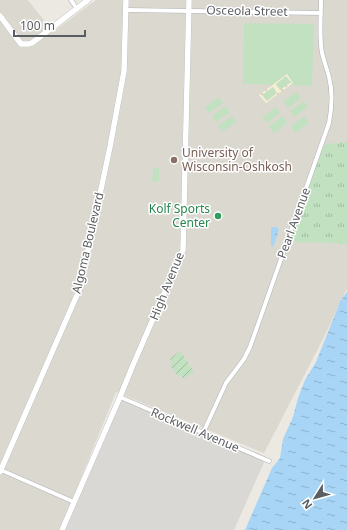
<svg xmlns="http://www.w3.org/2000/svg" width="347" height="530" font-family="'Noto Sans',sans-serif">
<style>
.industrial{fill:#dad8d4}
.education{fill:#dbd8d0}
.grass{fill:#c1e1c1}
.sand{fill:url(#sand-dots);fill-rule:evenodd}
.park{fill:url(#park-tufts)}
.garden{fill:url(#garden-furrows)}
.water{fill:url(#water-ripples)}
.lines{fill:none;stroke-linecap:round;stroke-linejoin:round}
.street-casing{stroke:#afb2b6;stroke-width:5}
.secondary-casing{stroke:#afb1b6;stroke-width:6}
.street{stroke:#fff;stroke-width:4}
.secondary{stroke:#fff;stroke-width:5.5}
.education-dot{fill:#8d6e63;stroke:#fff;stroke-width:1.5}
.leisure-dot{fill:#2e9e5b;stroke:#fff;stroke-width:1.5}
.labels{text-anchor:middle;stroke-width:3;stroke-linejoin:round;paint-order:stroke}
.street-label{font-size:12px;fill:#5a5d61;stroke:#fff}
.education-label{font-size:12px;fill:#785e54;stroke:#fff;text-anchor:start}
.leisure-label{font-size:12px;fill:#27864d;stroke:#fff;text-anchor:end}
</style>
<defs>
<pattern id="sand-dots" width="8" height="8" patternUnits="userSpaceOnUse"><rect width="8" height="8" fill="#f6edd3"/><path d="M2 2h.1M6 6h.1" fill="none" stroke="#cac3af" stroke-width="1.8" stroke-linecap="round"/></pattern>
<pattern id="park-tufts" width="24" height="20" patternUnits="userSpaceOnUse"><rect width="24" height="20" fill="#c1e1c1"/><path d="M3 7l-1-3M5 7V3M7 7l1-3M15 17l-1-3M17 17v-4M19 17l1-3" fill="none" stroke="#a0baa0"/></pattern>
<pattern id="garden-furrows" width="10" height="10" patternUnits="userSpaceOnUse"><rect width="10" height="10" fill="#c1e1c1"/><path d="M-1 1l2-2M0 10L10 0M9 11l2-2" fill="none" stroke="#a0baa0"/></pattern>
<pattern id="water-ripples" width="26" height="14" patternUnits="userSpaceOnUse"><rect width="26" height="14" fill="#a8d5f5"/><path d="M2 4q2-2 4 0t4 0M15 11q2-2 4 0t4 0" fill="none" stroke="#8cb0ca"/></pattern>
</defs>
<rect width="100%" height="100%" fill="#ebe9e2"/>
<!-- industrial -->
<path class="industrial" d="M 120,397 L 265,460 L 234,530 L 62,530 Z"/>
<!-- education -->
<path class="education" d="M 0,0 L 28,0 L 53,32 L 96,0 L 347,0 L 347,288 L 322,341 L 264,453 L 116,392 L 60,530 L 0,530 Z"/>
<!-- grass -->
<g class="grass">
<path d="M 244,23 L 314,24 L 312,86 L 287,85 L 280,90 L 276,85 L 243,84 Z"/>
<path d="M 273,86 L 278,93 L 267,101 L 262,95 Z"/>
<path d="M 297,92 L 301,98 L 288,108 L 283,101 Z"/>
<path d="M 218,97 L 223,103 L 209,113 L 205,107 Z"/>
<path d="M 304,101 L 308,107 L 294,117 L 290,111 Z"/>
<path d="M 225,106 L 230,112 L 216,122 L 212,116 Z"/>
<path d="M 276,107 L 280,113 L 267,123 L 262,117 Z"/>
<path d="M 232,116 L 236,122 L 223,132 L 218,126 Z"/>
<path d="M 283,116 L 287,123 L 274,133 L 269,126 Z"/>
<path d="M 304,116 L 309,123 L 295,133 L 291,126 Z"/>
<path d="M 153,168 L 159,168 L 159,182 L 152,181 Z"/>
</g>
<!-- sand -->
<path class="sand" d="M 287,74 L 293,83 L 266,103 L 259,95 ZM 286,76 L 291,82 L 280,90 L 276,84 ZM 273,87 L 277,93 L 267,101 L 262,95 Z"/>
<!-- park -->
<path class="park" d="M 347,142 L 347,244 L 311,242 L 303,243 L 294,241 L 289,237 L 317,158 L 325,144 L 337,143 Z"/>
<!-- garden -->
<path class="garden" d="M 180,351 L 194,372 L 184,379 L 180,375 L 178,376 L 170,365 L 173,363 L 170,359 Z"/>
<!-- water -->
<g class="water">
<path d="M 272,227 L 277,227 L 279,230 L 273,247 L 271,246 L 271,228 Z"/>
<path d="M 347,292 L 347,530 L 245,530 L 272,468 L 280,458 L 283,439 L 293,417 L 298,398 L 305,380 L 316,362 L 338,307 L 340,301 Z"/>
</g>
<g class="lines">
<!-- street casing -->
<g class="street-casing">
<g id="street">
<path d="M 71,0 L 77,9"/>
<path d="M 126,10 L 321,13"/>
<path d="M 120,397 L 269,461"/>
<path d="M 203,433 L 226,383 L 244,359 L 250,347 L 329,123 C 332,107 333,92 329,77 C 327,69 324,61 322,53 C 319,36 321,17 321,0"/>
<path d="M 1,470 L 74,502"/>
</g>
</g>
<!-- secondary casing -->
<g class="secondary-casing">
<g id="secondary">
<path d="M 0,16 L 21,44 L 28,44 L 32,43 L 88,0"/>
<path d="M 0,472 L 80,288 L 110,147 L 124,71 L 126,0"/>
<path d="M 62,530 L 120,397 L 133,365 L 183,250 L 189,0"/>
</g>
</g>
<!-- street -->
<use href="#street" class="street"/>
<!-- secondary -->
<use href="#secondary" class="secondary"/>
</g>
<!-- markers -->
<circle class="education-dot" cx="174" cy="160" r="4"/>
<circle class="leisure-dot" cx="218" cy="216" r="4"/>
<g class="labels">
<!-- street labels -->
<g class="street-label">
<text transform="translate(247 11) rotate(1)" y="4">Osceola Street</text>
<text transform="translate(294 223) rotate(-70)" y="4">Pearl Avenue</text>
<text transform="translate(88 243) rotate(-77)" y="4">Algoma Boulevard</text>
<text transform="translate(167 286) rotate(-68)" y="4">High Avenue</text>
<text transform="translate(195 430) rotate(23)" y="4">Rockwell Avenue</text>
</g>
<!-- education labels -->
<g class="education-label">
<text x="182" y="157">University of<tspan x="182" dy="14">Wisconsin-Oshkosh</tspan></text>
</g>
<!-- leisure labels -->
<g class="leisure-label">
<text x="210" y="213">Kolf Sports<tspan x="210" dy="14">Center</tspan></text>
</g>
</g>
<!-- north arrow -->
<g transform="translate(315 498) rotate(233)" stroke="#ffffff" stroke-width="3" paint-order="stroke">
<path d="M0-3L7 15L0 10L-7 15Z" fill="#5a5d61"/>
<text y="-6" font-size="11" font-weight="bold" text-anchor="middle" fill="#5a5d61">N</text>
</g>
<!-- scale -->
<path d="M14 30v6h71v-6" fill="none" stroke="#5a5d61" stroke-width="2"/>
<text x="20" y="30" font-size="12" fill="#5a5d61" stroke="#ffffff" stroke-width="3" paint-order="stroke">100 m</text>
</svg>
